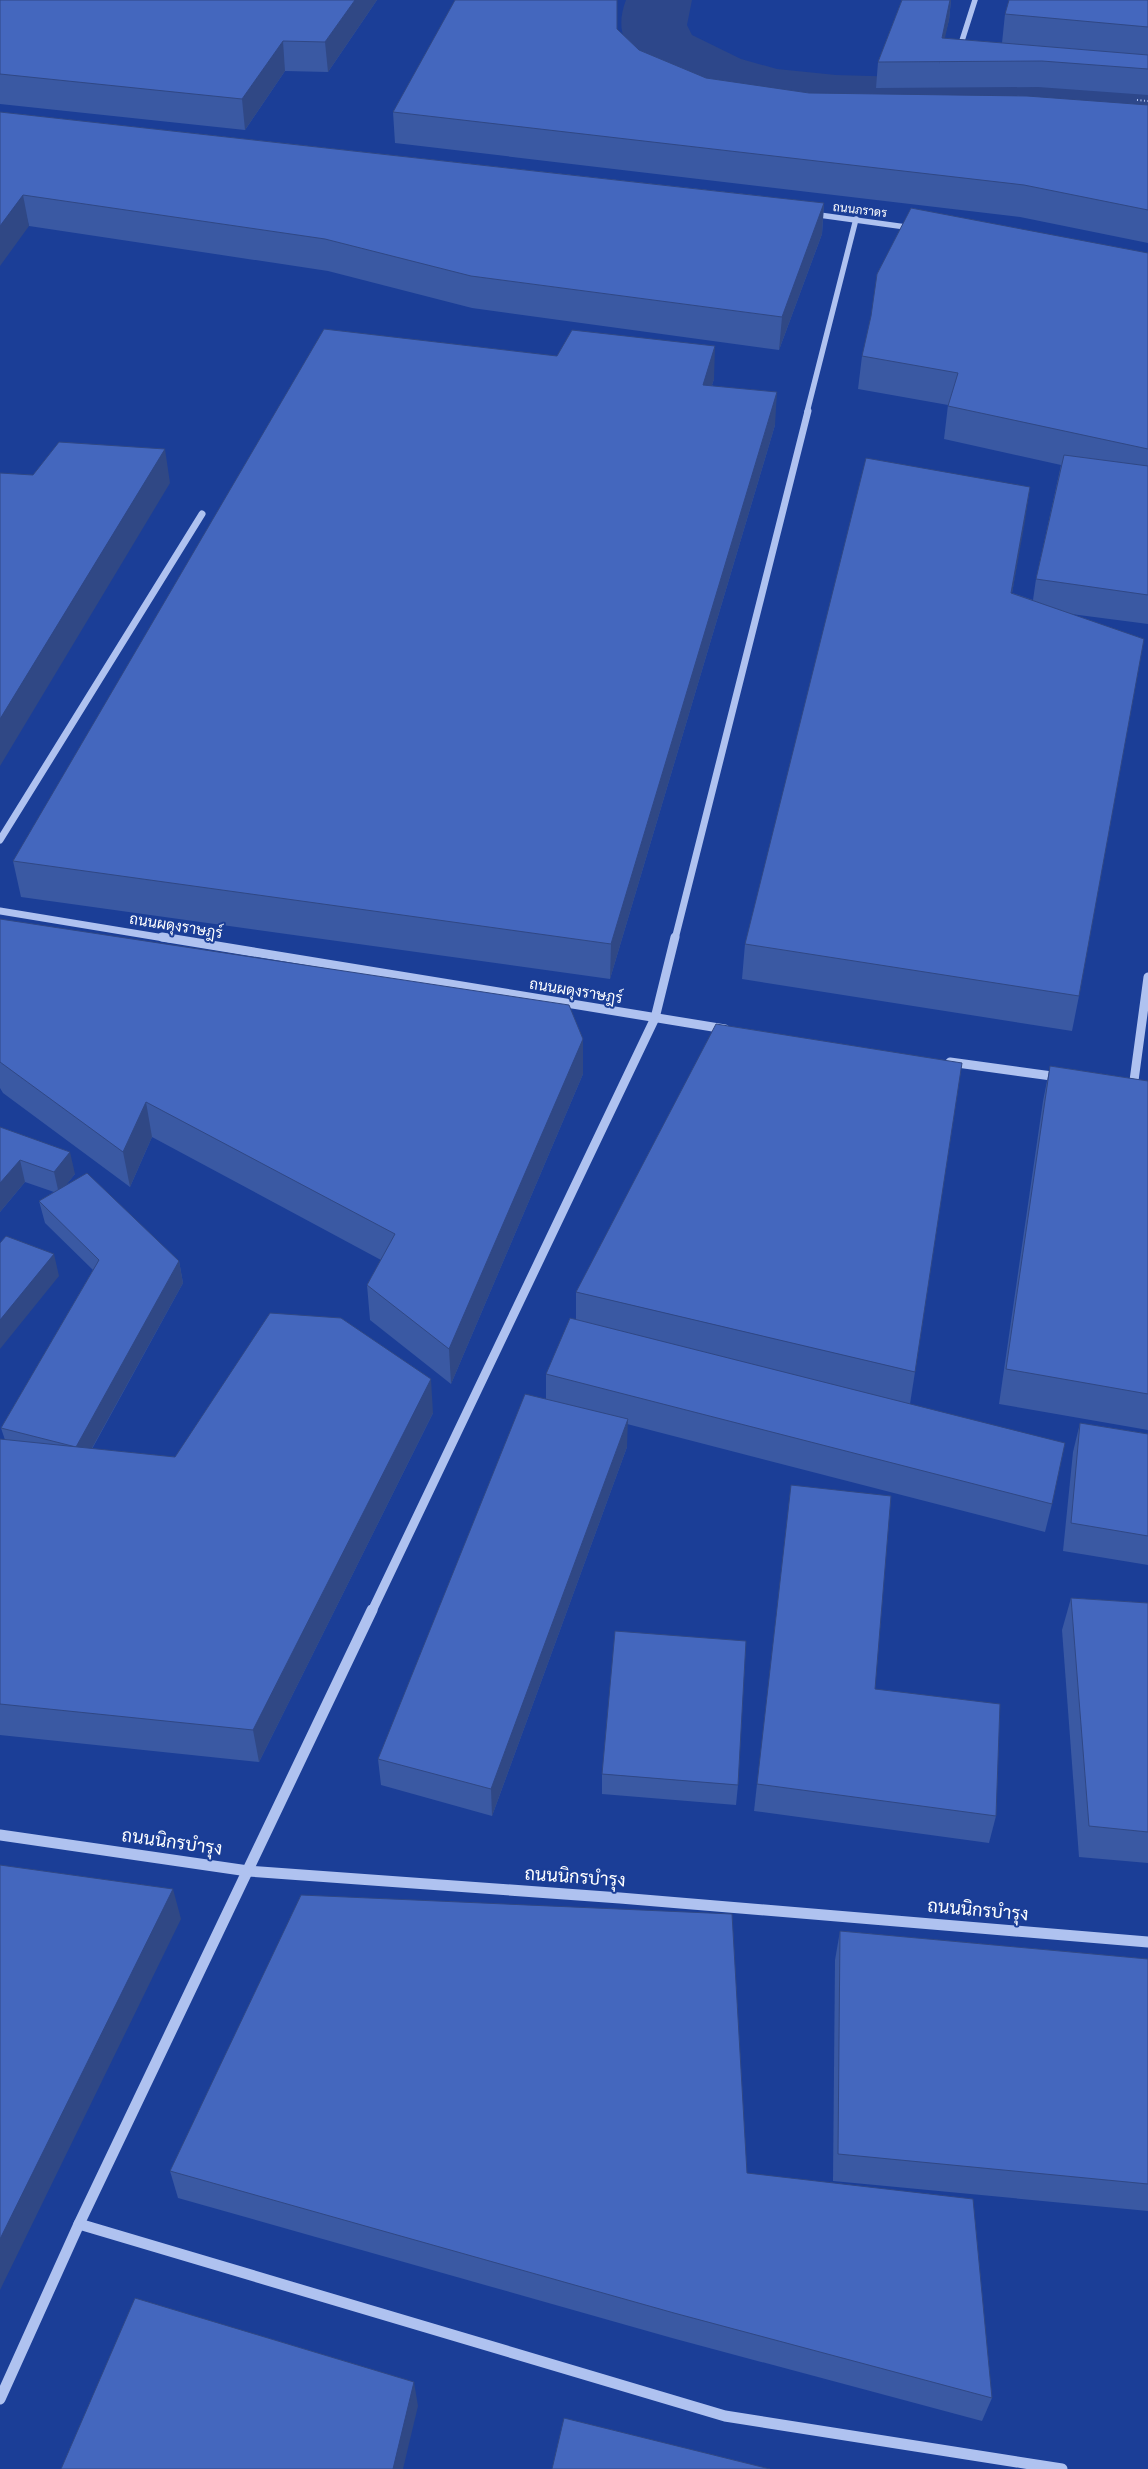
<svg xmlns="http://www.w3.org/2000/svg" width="1148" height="2469" font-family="Quicksand,Sarabun,sans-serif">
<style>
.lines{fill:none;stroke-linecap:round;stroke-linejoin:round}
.river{fill:#2d478a;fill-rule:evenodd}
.path{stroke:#afc2f0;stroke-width:2;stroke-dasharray:1 2.5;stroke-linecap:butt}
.minor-far3{stroke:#afc2f0;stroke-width:5.5}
.minor-far2{stroke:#afc2f0;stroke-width:7}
.minor-far1{stroke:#afc2f0;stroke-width:9}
.minor{stroke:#afc2f0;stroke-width:11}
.wall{fill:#3a59a3}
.shaded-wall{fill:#304885}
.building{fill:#4467be;stroke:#304885}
.labels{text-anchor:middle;stroke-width:4;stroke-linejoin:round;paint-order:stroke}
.far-street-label{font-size:12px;fill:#fff;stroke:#1b3e97}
.street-label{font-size:15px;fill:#fff;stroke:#1b3e97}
.near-street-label{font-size:18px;fill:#fff;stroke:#1b3e97}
</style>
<rect width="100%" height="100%" fill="#1b3e97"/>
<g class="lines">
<!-- river -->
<path class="river" d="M 626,0 L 692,0 L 687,25 L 692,35 L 741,59 L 777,69 L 836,75 L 1047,81 L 1148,87 L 1148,131 C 1094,125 1040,123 985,121 C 879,118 772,126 672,80 C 637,64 610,41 626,0 Z"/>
<!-- path -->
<path class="path" d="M 1137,100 L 1148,101"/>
<!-- minor-far3 -->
<g class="minor-far3">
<path d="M 959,50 L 975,0"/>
<path d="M 812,214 L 913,228"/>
<path d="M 807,412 L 856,219"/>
</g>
<!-- minor-far2 -->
<g class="minor-far2">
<path d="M 0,840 L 202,514"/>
<path d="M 0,911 L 170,939"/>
<path d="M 675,939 L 808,411"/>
</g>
<!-- minor-far1 -->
<g class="minor-far1">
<path d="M 162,937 L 725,1029"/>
<path d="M 950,1062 L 1059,1077"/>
<path d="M 1133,1088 L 1148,977"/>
<path d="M 372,1611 L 655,1018 L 675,937"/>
</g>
<!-- minor -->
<g class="minor">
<path d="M 0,1835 L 248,1871 L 620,1898 L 1148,1942"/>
<path d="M 79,2224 L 725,2416 L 1062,2469"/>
<path d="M 0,2399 L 79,2224 L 372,1610"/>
</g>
</g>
<!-- wall -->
<g class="wall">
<path d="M 0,0 L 377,0 L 328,72 L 285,71 L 245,130 L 0,104 Z"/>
<path d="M 902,0 L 951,0 L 949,20 L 944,38 L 1002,43 L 1005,14 L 1148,0 L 1148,95 L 1038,87 L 876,88 L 878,62 Z"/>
<path d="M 617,29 L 639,50 L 706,78 L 809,93 L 1148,105 L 1148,243 L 1020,217 L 395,143 L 393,112 Z"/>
<path d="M 0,112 L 824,203 L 822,234 L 779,350 L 472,308 L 328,271 L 29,226 Z"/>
<path d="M 1148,253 L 1148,624 L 1071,614 L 1079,996 L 1072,1031 L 742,979 L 745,944 L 1030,487 L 1012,593 L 1033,600 L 1036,579 L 1061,465 L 944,439 L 948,405 L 858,389 L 862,356 Z"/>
<path d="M 714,379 L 712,385 L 775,425 L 610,979 L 21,897 L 13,861 Z"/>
<path d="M 0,919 L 583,1074 L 451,1384 L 370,1320 L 367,1285 L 381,1260 L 152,1137 L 130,1187 L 3,1093 L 0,1088 Z"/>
<path d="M 1050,1066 L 1148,1081 L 1148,1430 L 999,1404 L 1043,1101 Z"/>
<path d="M 0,1127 L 75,1174 L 65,1186 L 179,1261 L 183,1283 L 92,1449 L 175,1457 L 433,1413 L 259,1762 L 0,1735 L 0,1439 L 5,1440 L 1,1428 L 93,1270 L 45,1223 L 39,1201 L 54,1192 L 25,1182 L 0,1212 Z"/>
<path d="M 576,1292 L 915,1372 L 910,1404 L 1052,1504 L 1045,1532 L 627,1424 L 627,1447 L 492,1816 L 381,1785 L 378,1759 L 546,1399 L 546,1374 L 576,1319 Z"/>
<path d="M 1080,1423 L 1148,1434 L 1148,1565 L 1063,1551 L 1073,1452 Z"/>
<path d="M 1071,1598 L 1148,1603 L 1148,1863 L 1079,1857 L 1062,1630 Z"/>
<path d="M 875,1689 L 996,1816 L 989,1843 L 754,1811 L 757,1784 Z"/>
<path d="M 602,1774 L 738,1785 L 736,1805 L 602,1794 Z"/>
<path d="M 840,1931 L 1148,1959 L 1148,2211 L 833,2181 L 835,1960 Z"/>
<path d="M 170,2171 L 747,2173 L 992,2398 L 982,2421 L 672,2338 L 178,2198 Z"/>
</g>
<!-- shaded-wall -->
<g class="shaded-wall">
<path d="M 355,0 L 377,0 L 328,72 L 325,42 Z"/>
<path d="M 950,0 L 951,0 L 949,20 L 939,64 L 942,38 Z"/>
<path d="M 283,41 L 285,71 L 245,130 L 242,99 Z"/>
<path d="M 23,195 L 29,226 L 0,266 L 0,226 Z"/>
<path d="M 824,203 L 822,234 L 779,350 L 782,317 Z"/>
<path d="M 715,346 L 714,379 L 701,418 L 703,385 Z"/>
<path d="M 777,392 L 775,425 L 610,979 L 611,944 Z"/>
<path d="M 165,449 L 170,483 L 0,766 L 0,719 Z"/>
<path d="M 1030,487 L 1025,521 L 1006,627 L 1011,593 Z"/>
<path d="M 583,1039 L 583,1074 L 451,1384 L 449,1349 Z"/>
<path d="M 146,1102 L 152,1137 L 130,1187 L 123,1152 Z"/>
<path d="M 70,1152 L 75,1174 L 59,1194 L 54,1172 Z"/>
<path d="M 20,1160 L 25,1182 L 0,1212 L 0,1183 Z"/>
<path d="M 54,1254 L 59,1276 L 0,1349 L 0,1320 Z"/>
<path d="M 179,1261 L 183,1283 L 81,1468 L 76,1447 Z"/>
<path d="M 431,1379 L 433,1413 L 259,1762 L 253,1730 Z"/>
<path d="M 628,1419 L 627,1447 L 492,1816 L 491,1789 Z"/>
<path d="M 173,1889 L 181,1919 L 0,2290 L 0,2239 Z"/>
<path d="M 414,2382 L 418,2406 L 403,2469 L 393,2469 Z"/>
</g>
<!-- building -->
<g class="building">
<path d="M 0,0 L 355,0 L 325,42 L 283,41 L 242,99 L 0,74 Z"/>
<path d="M 455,0 L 617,0 L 617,29 L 639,50 L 706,78 L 809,93 L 1027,96 L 1148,105 L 1148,210 L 1024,185 L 393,112 Z"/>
<path d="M 902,0 L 950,0 L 942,38 L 1148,55 L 1148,69 L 1042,61 L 878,62 Z"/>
<path d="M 1009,0 L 1148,0 L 1148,27 L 1005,14 Z"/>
<path d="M 0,112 L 824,203 L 782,317 L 471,276 L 325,239 L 23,195 L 0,226 Z"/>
<path d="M 911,208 L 1148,253 L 1148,449 L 948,406 L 958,373 L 862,356 L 871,316 L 877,274 Z"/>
<path d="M 324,329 L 557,356 L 572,330 L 715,346 L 703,385 L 777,392 L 611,944 L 13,861 Z"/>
<path d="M 59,442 L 165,449 L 0,719 L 0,473 L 33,475 Z"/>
<path d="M 1064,455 L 1148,466 L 1148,595 L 1036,579 Z"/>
<path d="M 866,458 L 1030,487 L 1011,593 L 1144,639 L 1079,996 L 745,944 Z"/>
<path d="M 0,919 L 569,1005 L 583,1039 L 449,1349 L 367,1285 L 395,1234 L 146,1102 L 123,1152 L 0,1062 Z"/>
<path d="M 716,1024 L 962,1063 L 915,1372 L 576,1292 Z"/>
<path d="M 1050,1066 L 1148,1081 L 1148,1394 L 1006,1369 Z"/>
<path d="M 0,1127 L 70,1152 L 54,1172 L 20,1160 L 0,1183 Z"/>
<path d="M 87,1173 L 179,1261 L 76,1447 L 1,1428 L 99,1260 L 39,1201 Z"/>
<path d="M 6,1236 L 54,1254 L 0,1320 L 0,1243 Z"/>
<path d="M 270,1313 L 341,1318 L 431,1379 L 253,1730 L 0,1704 L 0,1439 L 175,1457 Z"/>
<path d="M 570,1318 L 1065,1443 L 1052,1504 L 546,1374 Z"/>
<path d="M 525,1394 L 628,1419 L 491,1789 L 378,1759 Z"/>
<path d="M 1080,1423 L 1148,1434 L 1148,1536 L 1071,1523 Z"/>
<path d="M 791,1485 L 891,1496 L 875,1689 L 1000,1704 L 996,1816 L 757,1784 Z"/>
<path d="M 1071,1598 L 1148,1603 L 1148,1832 L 1089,1826 Z"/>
<path d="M 615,1631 L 746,1641 L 738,1785 L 602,1774 Z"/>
<path d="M 0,1865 L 173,1889 L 0,2239 Z"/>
<path d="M 301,1895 L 732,1914 L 747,2173 L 973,2199 L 992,2398 L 674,2313 L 170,2171 Z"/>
<path d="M 840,1931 L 1148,1959 L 1148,2184 L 838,2154 Z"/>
<path d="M 135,2298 L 414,2382 L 393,2469 L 61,2469 Z"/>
<path d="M 564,2418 L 770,2469 L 552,2469 Z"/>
</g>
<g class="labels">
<!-- far-street labels -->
<g class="far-street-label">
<text transform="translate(860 210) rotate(7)" y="4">ถนนภราดร</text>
</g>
<!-- street labels -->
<g class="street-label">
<text transform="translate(176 926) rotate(9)" y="5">ถนนผดุงราษฎร์</text>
<text transform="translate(576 991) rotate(9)" y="5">ถนนผดุงราษฎร์</text>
</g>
<!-- near-street labels -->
<g class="near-street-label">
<text transform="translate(172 1842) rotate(8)" y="6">ถนนนิกรบำรุง</text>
<text transform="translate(575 1877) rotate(4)" y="6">ถนนนิกรบำรุง</text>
<text transform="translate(978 1910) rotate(5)" y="6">ถนนนิกรบำรุง</text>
</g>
</g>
</svg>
